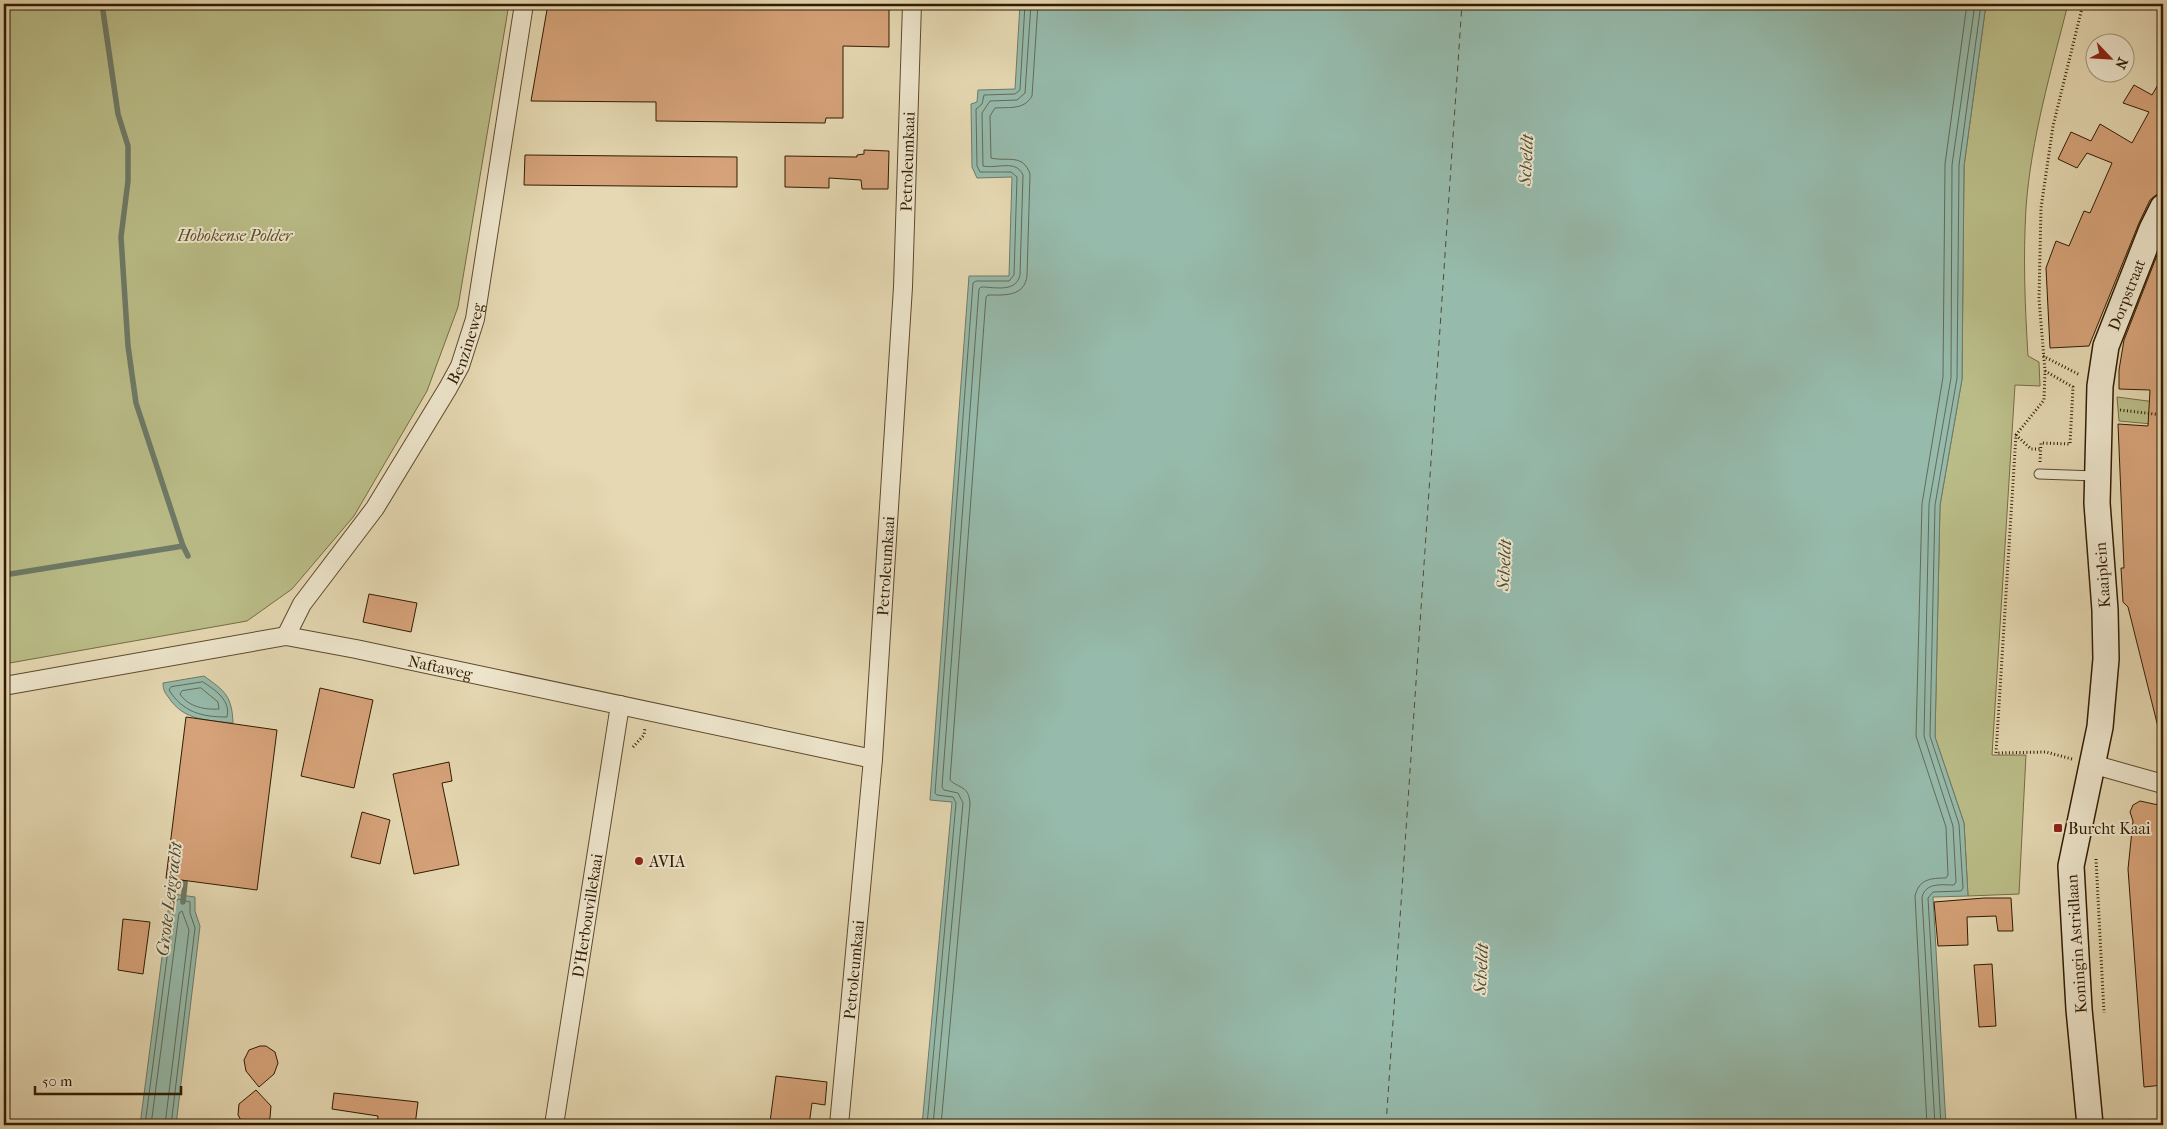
<svg xmlns="http://www.w3.org/2000/svg" width="2167" height="1129" font-family="'IM FELL French Canon',serif">
<style>
.green{fill:#babd88;stroke:#766c44}
.water{fill:#96baab;stroke:#6e7a67}
.lines{fill:none;stroke-linecap:round;stroke-linejoin:round}
.shore{stroke:#646a56;stroke-width:1}
.stream{stroke:#6e7a67;stroke-width:5.5}
.ferry{stroke:#4f4b33;stroke-width:1;stroke-dasharray:6 5;stroke-linecap:butt}
.building{fill:#d6a279;stroke:#311b00}
.lane-casing{stroke:#5e4a2c;stroke-width:11}
.street-casing{stroke:#5e4a2c;stroke-width:20}
.secondary-casing{stroke:#311b00;stroke-width:28}
.path{stroke:#311b00;stroke-width:3;stroke-dasharray:1 2.5;stroke-linecap:butt}
.lane{stroke:#eee6cd;stroke-width:9}
.street{stroke:#eee6cd;stroke-width:18}
.secondary{stroke:#eee6cd;stroke-width:25}
.poi-dot{fill:#8f2418;stroke:#eee6cd;stroke-width:2}
.labels{text-anchor:middle;stroke-width:4;stroke-linejoin:round;paint-order:stroke}
.street-label{font-size:16px;fill:#311b00;stroke:#eee6cd}
.park-label{font-size:16px;font-style:italic;fill:#5a4c29;stroke:#eee6cd}
.poi-label{font-size:16px;fill:#311b00;stroke:#eee6cd;text-anchor:start}
.water-label{font-size:18px;font-style:italic;fill:#4f4b33;stroke:#eee6cd}
</style>
<rect width="100%" height="100%" fill="#e5d8b2"/>
<filter id="stains"><feTurbulence type="fractalNoise" baseFrequency=".004" numOctaves="4"/><feColorMatrix values="0 0 0 0 .2 0 0 0 0 .09 0 0 0 0 .02 0 0 0 .5 -.17"/></filter>
<radialGradient id="worn" r=".72"><stop offset=".6" stop-color="#630" stop-opacity="0"/><stop offset="1" stop-color="#630" stop-opacity=".3"/></radialGradient>
<!-- green -->
<g class="green">
<path d="M 4,4 L 509,4 L 458,307 L 427,391 L 354,516 L 292,589 L 247,621 L 4,664 Z"/>
<path d="M 1986,4 L 2068,4 C 2051,71 2031,139 2026,208 C 2023,258 2025,307 2028,356 L 2039,362 L 2040,386 L 2015,385 L 1992,755 L 2026,755 L 2019,894 L 1968,896 L 1964,823 L 1935,737 L 1940,505 L 1962,379 L 1964,166 Z"/>
<path d="M 2117,397 L 2163,403 L 2163,425 L 2119,421 Z"/>
</g>
<!-- water -->
<g class="water">
<path d="M 1020,4 L 1986,4 L 1964,166 L 1962,379 L 1940,505 L 1935,737 L 1964,823 L 1968,896 L 1933,897 L 1946,1125 L 922,1125 L 952,802 L 930,800 L 969,276 L 1009,276 L 1012,177 L 977,178 L 972,167 L 971,104 L 977,102 L 978,90 L 1015,89 Z"/>
<path d="M 204,676 C 225,691 232,696 233,723 C 208,720 184,721 169,698 C 165,693 163,690 163,683 Z"/>
<path d="M 173,894 L 195,897 L 195,911 L 200,926 L 176,1125 L 140,1125 L 168,911 Z"/>
</g>
<g class="lines">
<!-- shore -->
<g class="shore">
<path d="M 203,682 C 215,690 231,700 227,717 C 201,717 183,712 169,690 L 171,687 Z"/>
<path d="M 201,688 L 218,702 L 219,709 C 206,710 188,707 180,694 L 182,691 Z"/>
<path d="M 145,1125 L 173,912 L 175,903 L 178,899 L 190,902 L 190,913 L 195,928 L 171,1125"/>
<path d="M 151,1125 L 179,913 L 182,911 L 189,930 L 165,1125"/>
<path d="M 927,1125 L 956,803 L 953,797 L 937,795 L 935,793 L 973,283 L 976,281 L 1009,281 L 1014,275 L 1017,177 L 1011,172 L 980,172 L 977,166 L 976,109 L 982,104 L 984,95 L 1015,94 L 1020,90 L 1025,4"/>
<path d="M 933,1125 L 963,803 L 958,793 L 944,790 L 942,787 L 979,289 L 981,287 C 995,287 1016,293 1020,275 L 1023,175 C 1016,159 997,169 983,166 L 982,113 L 990,101 L 1017,100 L 1025,93 L 1031,4"/>
<path d="M 941,1125 L 970,804 C 969,785 959,789 950,780 L 986,297 L 988,295 C 1005,295 1024,297 1027,276 L 1030,174 C 1023,153 1007,162 991,158 L 990,116 L 995,108 C 1010,107 1024,110 1032,96 L 1038,4"/>
<path d="M 1927,1125 L 1915,896 C 1919,879 1931,878 1946,878 L 1948,875 L 1946,827 L 1916,736 L 1922,504 L 1943,377 L 1945,164 L 1967,4"/>
<path d="M 1935,1125 L 1922,897 C 1926,882 1942,885 1954,885 L 1956,882 L 1953,826 L 1924,736 L 1929,504 L 1951,378 L 1952,165 L 1975,4"/>
<path d="M 1941,1125 L 1928,898 L 1933,892 L 1961,891 L 1963,888 L 1959,824 L 1930,736 L 1935,505 L 1957,378 L 1959,165 L 1981,4"/>
</g>
<!-- stream -->
<g class="stream">
<path d="M 102,4 L 118,114 L 128,146 L 128,181 L 121,237 L 128,346 L 136,403 L 183,546"/>
<path d="M 4,575 L 183,546 L 188,556"/>
<path d="M 183,902 L 186,874"/>
</g>
<!-- ferry -->
<path class="ferry" d="M 1386,1125 L 1462,4"/>
</g>
<!-- building -->
<g class="building">
<path d="M 548,4 L 889,4 L 889,47 L 843,46 L 843,118 L 826,118 L 825,123 L 656,121 L 656,102 L 531,101 Z"/>
<path d="M 2163,76 L 2163,193 L 2156,195 L 2150,200 L 2139,223 L 2089,346 L 2050,348 L 2046,268 L 2056,241 L 2069,246 L 2084,211 L 2090,213 L 2112,163 L 2087,153 L 2077,168 L 2058,159 L 2071,132 L 2091,141 L 2100,124 L 2132,143 L 2149,112 L 2123,103 L 2134,85 L 2152,95 Z"/>
<path d="M 864,150 L 889,151 L 888,189 L 862,189 L 861,180 L 829,178 L 829,188 L 785,187 L 785,156 L 857,157 L 857,155 L 864,154 Z"/>
<path d="M 525,155 L 737,157 L 737,187 L 524,185 Z"/>
<path d="M 2163,240 L 2163,424 L 2161,440 L 2163,441 L 2163,727 L 2158,727 L 2128,607 L 2123,602 L 2121,568 L 2124,568 L 2118,424 L 2148,426 L 2150,390 L 2119,389 L 2119,370 L 2124,340 Z"/>
<path d="M 369,594 L 417,603 L 411,632 L 363,622 Z"/>
<path d="M 320,688 L 373,700 L 354,788 L 301,776 Z"/>
<path d="M 186,717 L 277,730 L 257,890 L 166,878 Z"/>
<path d="M 449,762 L 452,781 L 442,783 L 459,865 L 414,874 L 393,774 Z"/>
<path d="M 2140,801 L 2163,806 L 2163,1085 L 2144,1087 L 2128,869 L 2133,821 L 2130,812 L 2133,805 Z"/>
<path d="M 362,812 L 390,820 L 380,864 L 351,857 Z"/>
<path d="M 1984,898 L 2011,898 L 2013,931 L 1998,931 L 1996,916 L 1967,917 L 1968,945 L 1938,946 L 1934,902 Z"/>
<path d="M 123,919 L 150,922 L 143,974 L 118,970 Z"/>
<path d="M 1992,964 L 1996,1026 L 1979,1027 L 1974,965 Z"/>
<path d="M 260,1046 L 266,1046 L 275,1052 L 278,1063 L 274,1074 L 259,1087 L 246,1071 L 244,1060 L 249,1050 Z"/>
<path d="M 776,1076 L 827,1082 L 825,1105 L 812,1103 L 809,1125 L 780,1125 L 780,1124 L 770,1122 Z"/>
<path d="M 256,1090 L 271,1106 L 270,1118 L 264,1125 L 244,1125 L 238,1115 L 239,1104 Z"/>
<path d="M 334,1093 L 418,1102 L 415,1125 L 377,1125 L 378,1116 L 332,1109 Z"/>
</g>
<g class="lines">
<!-- lane casing -->
<g class="lane-casing">
<path id="lane" d="M 2039,474 L 2096,476"/>
</g>
<!-- street casing -->
<g class="street-casing">
<g id="street">
<path id="s1" d="M 286,636 L 302,604 L 375,508 L 448,388 L 460,366 L 475,319 L 524,4"/>
<path id="s2" d="M 4,686 L 286,636 L 356,649 L 873,759"/>
<path d="M 2092,764 L 2163,784"/>
<path id="s3" d="M 554,1125 L 620,705"/>
<path id="s4" d="M 839,1125 L 873,759 L 903,287 L 912,4"/>
</g>
</g>
<!-- secondary casing -->
<g class="secondary-casing">
<g id="secondary">
<path id="s5" d="M 2090,1125 L 2079,1009 L 2071,866 L 2100,727 L 2106,659 L 2105,610 L 2097,503 L 2100,386 L 2106,346 L 2152,229 L 2163,207"/>
</g>
</g>
<!-- path -->
<g class="path">
<path d="M 2043,356 L 2080,375"/>
<path d="M 2120,410 L 2163,415"/>
<path d="M 2016,435 L 2031,449 L 2041,449"/>
<path d="M 2040,462 L 2041,443 L 2070,444 L 2073,387 L 2045,371"/>
<path d="M 633,747 L 644,735 L 645,728"/>
<path d="M 2072,759 L 2046,752 L 1996,753 L 2016,435 L 2044,400 L 2045,371 L 2039,299 L 2041,208 L 2053,126 L 2083,4"/>
<path d="M 2096,859 L 2104,1013"/>
</g>
<!-- lane -->
<use href="#lane" class="lane"/>
<!-- street -->
<use href="#street" class="street"/>
<!-- secondary -->
<use href="#secondary" class="secondary"/>
</g>
<!-- markers -->
<g class="poi-dot">
<rect x="2053" y="823" width="10" height="10" rx="2.5"/>
<circle cx="639" cy="861" r="5"/>
</g>
<g class="labels">
<!-- street labels -->
<g class="street-label">
<text dy="6" stroke="none"><textPath href="#s4" startOffset="966">Petroleumkaai</textPath></text>
<text dy="6" stroke="none"><textPath href="#s5" startOffset="839">Dorpstraat</textPath></text>
<text dy="6" stroke="none"><textPath href="#s1" startOffset="345">Benzineweg</textPath></text>
<text dy="6" stroke="none"><textPath href="#s4" startOffset="561">Petroleumkaai</textPath></text>
<text transform="translate(2102 575) rotate(-94)" y="6">Kaaiplein</text>
<text dy="6" stroke="none"><textPath href="#s2" startOffset="444">Naftaweg</textPath></text>
<text dy="6" stroke="none"><textPath href="#s3" startOffset="212">D'Herbouvillekaai</textPath></text>
<text transform="translate(2076 944) rotate(-94)" y="6">Koningin Astridlaan</text>
<text dy="6" stroke="none"><textPath href="#s4" startOffset="156">Petroleumkaai</textPath></text>
</g>
<!-- park labels -->
<g class="park-label">
<text x="235" y="241">Hobokense Polder</text>
</g>
<!-- poi labels -->
<g class="poi-label">
<text x="2068" y="834">Burcht Kaai</text>
<text x="649" y="867">AVIA</text>
</g>
<!-- water labels -->
<g class="water-label">
<text transform="translate(1526 160) rotate(-87)" y="6">Scheldt</text>
<text transform="translate(1504 565) rotate(-87)" y="6">Scheldt</text>
<text transform="translate(169 899) rotate(-83)" y="6">Grote Leigracht</text>
<text transform="translate(1481 969) rotate(-87)" y="6">Scheldt</text>
</g>
</g>
<!-- margin -->
<rect width="2167" height="1129" fill="none" stroke="#e5d8b2" stroke-width="20"/>
<rect x="5" y="5" width="2157" height="1119" fill="none" stroke="#311b00" stroke-width="2.5"/>
<rect x="10" y="10" width="2147" height="1109" fill="none" stroke="#311b00"/>
<!-- north arrow -->
<g transform="translate(2110 58) rotate(115)"><circle r="24" fill="#eee6cd" stroke="#a2957b"/>
<path d="M0-4L9 19L0 12L-9 19Z" fill="#8f2418"/>
<text y="-8" font-size="14" font-weight="bold" text-anchor="middle" fill="#311b00">N</text>
</g>
<!-- scale -->
<path d="M35 1086v8h146v-8" fill="none" stroke="#311b00" stroke-width="2.5"/>
<text x="42" y="1086" font-size="15" fill="#311b00" stroke="#eee6cd" stroke-width="4" paint-order="stroke">50 m</text>
<rect width="100%" height="100%" filter="url(#stains)"/>
<rect width="100%" height="100%" fill="url(#worn)"/>
</svg>
